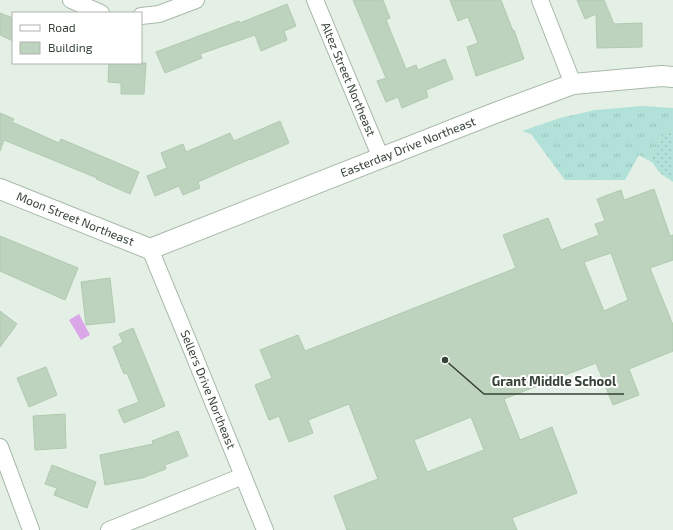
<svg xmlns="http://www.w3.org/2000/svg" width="673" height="530" font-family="'Exo 2',sans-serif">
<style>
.grass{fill:url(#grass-tufts)}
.park{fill:url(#park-dots)}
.water{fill:#d9a6e8}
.building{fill:#bed3be;stroke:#afcaaf;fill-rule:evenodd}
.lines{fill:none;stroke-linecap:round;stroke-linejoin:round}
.minor-casing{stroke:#a8baa9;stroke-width:18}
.tertiary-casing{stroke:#a8baa9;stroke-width:22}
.minor{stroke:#fff;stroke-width:16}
.tertiary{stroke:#fff;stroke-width:20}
.labels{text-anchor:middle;stroke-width:4;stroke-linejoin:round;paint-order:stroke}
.street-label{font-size:12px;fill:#354235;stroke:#fff}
.leader{fill:none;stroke:#354235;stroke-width:1.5}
.callout-dot{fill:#354235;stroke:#fff;stroke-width:1.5}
.callout-label{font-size:13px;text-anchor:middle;font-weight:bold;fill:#354235;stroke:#fff;stroke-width:4;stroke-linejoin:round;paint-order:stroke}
</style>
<defs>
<pattern id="grass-tufts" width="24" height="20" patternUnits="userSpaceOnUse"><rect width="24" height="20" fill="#b1e1d8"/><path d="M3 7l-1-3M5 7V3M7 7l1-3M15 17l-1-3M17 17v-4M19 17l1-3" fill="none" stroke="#99c2ba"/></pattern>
<pattern id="park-dots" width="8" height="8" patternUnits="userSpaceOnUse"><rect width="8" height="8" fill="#b1e1d8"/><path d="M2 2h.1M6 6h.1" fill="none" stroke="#99c2ba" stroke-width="1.8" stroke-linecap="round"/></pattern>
</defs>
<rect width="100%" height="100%" fill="#e4f0e5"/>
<polygon class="grass" points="642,106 673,108 673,133 666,132 648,160 639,155 625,180 565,180 531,134 522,131 560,118 595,110"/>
<polygon class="park" points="666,132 673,133 673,182 661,174 652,162 648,160"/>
<polygon class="water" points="79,314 90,335 81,340 69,320"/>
<g class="building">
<polygon points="353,0 383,0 390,18 386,20 406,69 416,65 418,70 445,59 453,79 426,90 428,97 402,108 398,97 386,102 377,81 386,78"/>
<polygon points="450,0 501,0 513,31 514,30 524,59 476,76 467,47 478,43 468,17 458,21"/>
<polygon points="577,0 604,0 614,24 642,23 642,47 597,48 596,14 585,19"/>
<polygon points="287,4 296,26 284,31 287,40 261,51 255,35 200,54 202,58 165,73 156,52 239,21 240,23"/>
<polygon points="0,13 13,18 13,41 0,35"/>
<polygon points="109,63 146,63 144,94 121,94 121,83 108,82"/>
<polygon points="0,113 14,119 12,122 59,143 61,139 139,172 130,194 96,179 97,178 4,140 0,151"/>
<polygon points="280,121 289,143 250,160 250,159 198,182 200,188 183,195 179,186 155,196 147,176 167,168 161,153 183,144 186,152 230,133 234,141"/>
<path d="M654 189 670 236 673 235V260L650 268 673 325V351L629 369 639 395 613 405 596 363 504 399 520 440 552 427 577 493 512 518 517 530H347L334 496 378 479 349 404 308 420 313 433 289 442 279 416 269 420 255 385 272 378 260 350 298 335 305 351 516 268 503 235 548 218 561 250 599 235 595 224 605 221 597 199 621 190 624 200ZM611 253 628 300 604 311 584 262ZM471 417 484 450 427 472 414 440Z"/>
<polygon points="0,236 78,268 65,300 0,271"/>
<polygon points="110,278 115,322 86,325 81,282"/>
<polygon points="0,311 17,324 0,347"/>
<polygon points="133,328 165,406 124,423 118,410 139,402 127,373 124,374 113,347 123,342 119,334"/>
<polygon points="46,367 57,395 29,407 17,378"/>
<polygon points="65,414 66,448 35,450 33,416"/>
<polygon points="178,431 188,456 165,465 166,469 142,478 105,485 100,455 153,444 152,441"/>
<polygon points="52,465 96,482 87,508 54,495 57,488 45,484"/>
</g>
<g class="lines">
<defs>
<g id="minor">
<polyline points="71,0 101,13"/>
<path id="s1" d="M315 0 381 158"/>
<polyline points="540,0 573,84"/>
<polyline points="141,16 159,14 196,0"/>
<path id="s2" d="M150 249 191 348 265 530"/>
<polyline points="0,447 31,530"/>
<polyline points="109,530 243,476"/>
</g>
<g id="tertiary">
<path id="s3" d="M0 189 150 249 495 113 573 84 662 76 673 77"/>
</g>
</defs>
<use href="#minor" class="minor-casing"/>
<use href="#tertiary" class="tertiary-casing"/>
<use href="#minor" class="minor"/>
<use href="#tertiary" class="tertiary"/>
</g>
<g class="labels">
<g class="street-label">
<text dy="4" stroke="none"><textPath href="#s1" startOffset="86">Altez Street Northeast</textPath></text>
<text dy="4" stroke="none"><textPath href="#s3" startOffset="439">Easterday Drive Northeast</textPath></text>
<text dy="4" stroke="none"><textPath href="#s3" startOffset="81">Moon Street Northeast</textPath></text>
<text dy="4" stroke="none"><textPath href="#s2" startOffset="152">Sellers Drive Northeast</textPath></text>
</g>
</g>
<path class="leader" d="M445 360L484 394H624"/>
<circle class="callout-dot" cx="445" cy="360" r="4"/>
<g class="callout-label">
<text x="554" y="386">Grant Middle School</text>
</g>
<rect x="12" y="12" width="130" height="52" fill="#ffffff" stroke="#aeb3ae"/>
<rect x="20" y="25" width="20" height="6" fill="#ffffff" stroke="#aeb3ae"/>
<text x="48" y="32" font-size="12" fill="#354235">Road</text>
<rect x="20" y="42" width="20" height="12" fill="#bed3be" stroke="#aeb3ae"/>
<text x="48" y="52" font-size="12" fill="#354235">Building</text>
</svg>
